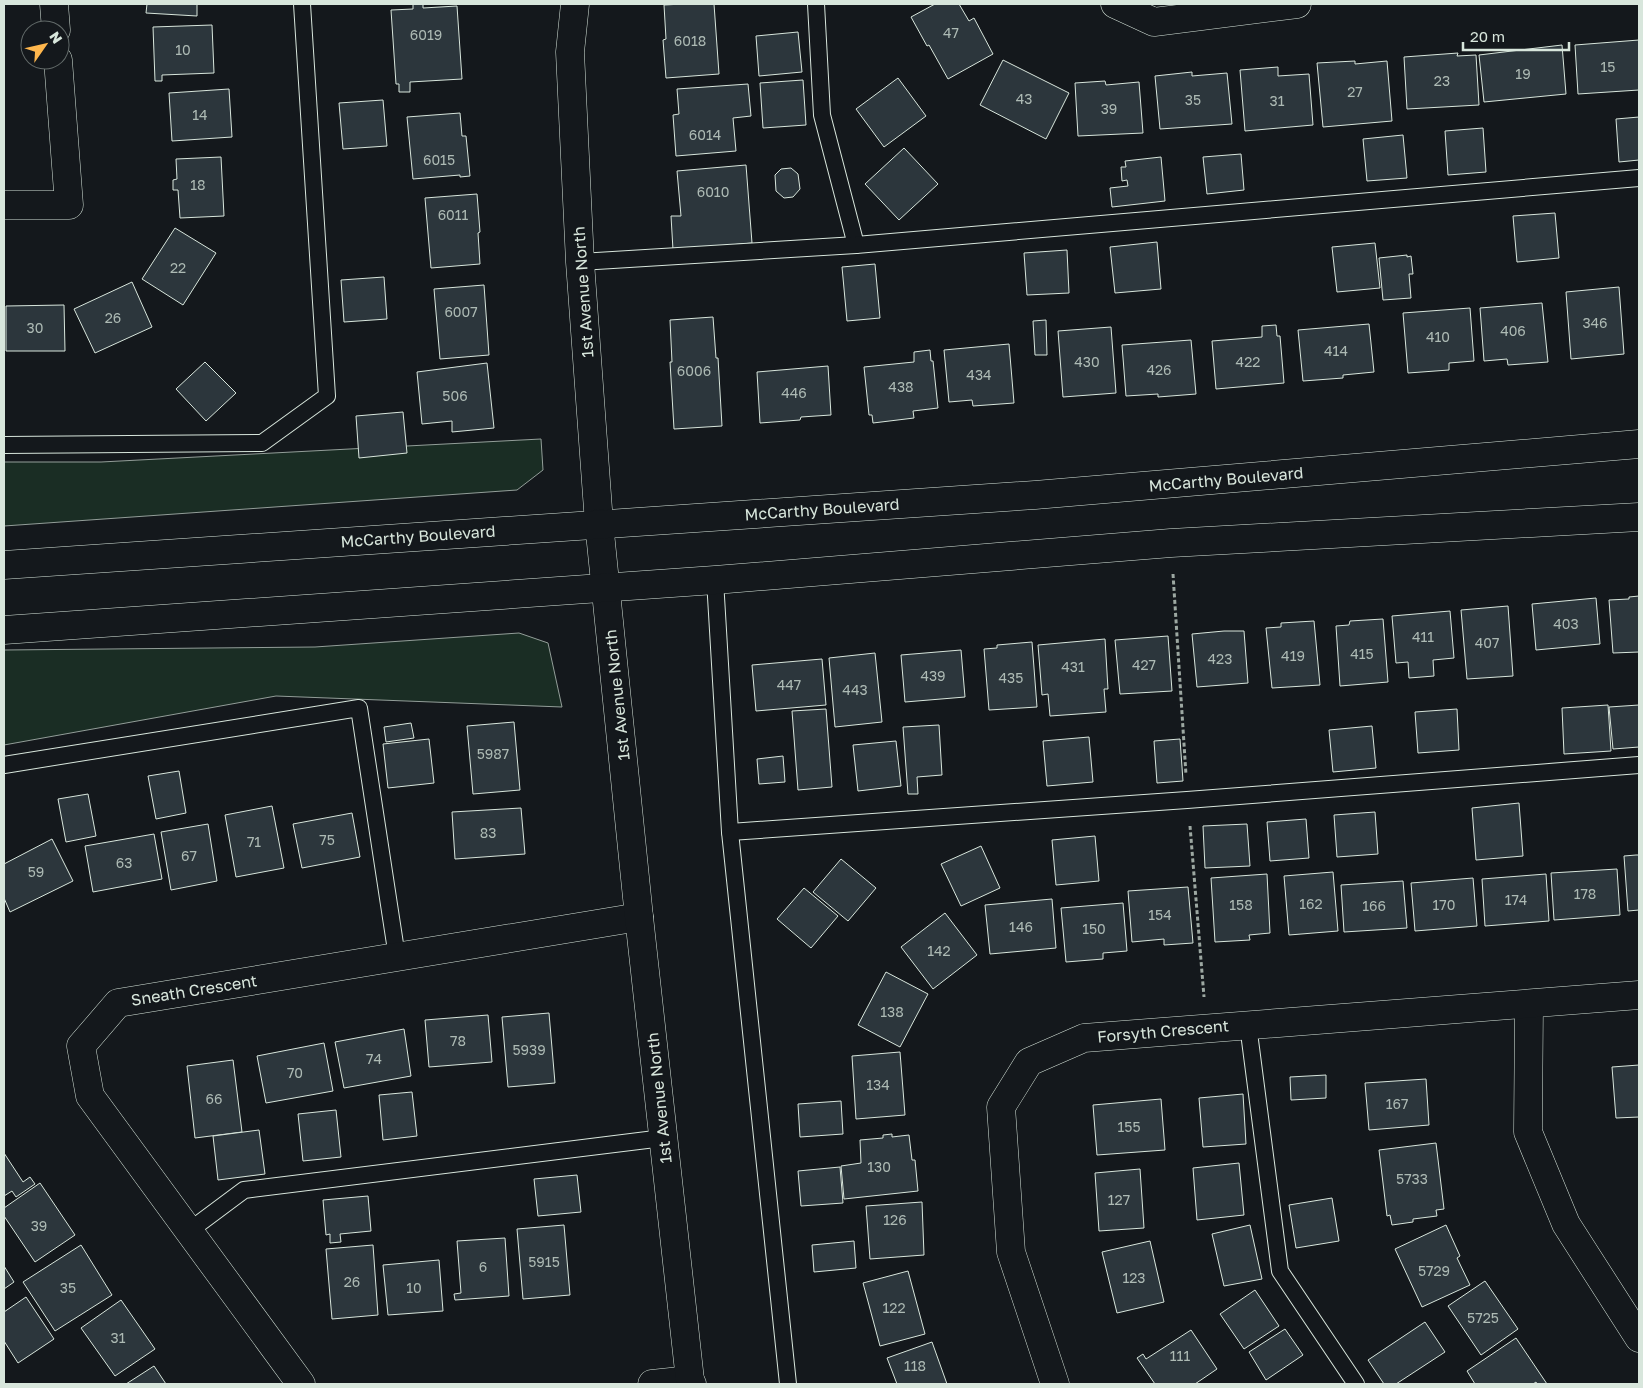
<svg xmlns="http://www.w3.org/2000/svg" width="1643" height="1388" font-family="'Golos Text',sans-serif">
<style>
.green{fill:#1a2d24;stroke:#939e99}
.building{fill:#2c363c;stroke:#d8e6dc}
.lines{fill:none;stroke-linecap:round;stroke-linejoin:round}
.service-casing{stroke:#d8e6dc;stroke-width:18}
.minor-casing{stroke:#d8e6dc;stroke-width:29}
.tertiary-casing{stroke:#d8e6dc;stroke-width:29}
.secondary-casing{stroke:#d8e6dc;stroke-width:29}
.path{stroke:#9da8a2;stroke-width:3;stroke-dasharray:4 2.5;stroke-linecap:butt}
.service{stroke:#14181c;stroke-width:16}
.minor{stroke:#14181c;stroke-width:28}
.tertiary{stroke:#14181c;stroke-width:28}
.secondary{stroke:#14181c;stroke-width:28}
.labels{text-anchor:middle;stroke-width:4;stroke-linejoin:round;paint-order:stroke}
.number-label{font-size:14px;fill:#adbab4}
.street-label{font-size:16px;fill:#d8e6dc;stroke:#14181c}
</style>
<rect width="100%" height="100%" fill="#14181c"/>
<g class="green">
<polygon points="541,439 543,470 517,490 4,526 4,462 101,462"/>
<polygon points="519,633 548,643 562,707 276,696 4,745 4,650 315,647"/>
</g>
<g class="building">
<polygon points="147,4 197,4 197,16 146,13"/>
<polygon points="413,4 423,4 423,8 457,6 462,79 410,82 410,92 399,92 399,84 396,84 391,10 413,9"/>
<polygon points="683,4 714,4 719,74 666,78 663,40 666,39 664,5"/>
<polygon points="935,4 959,4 969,21 974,18 993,54 948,79 929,45 927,46 911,17"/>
<polygon points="212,25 214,73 162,75 162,81 155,81 153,27"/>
<polygon points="798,32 802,72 759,76 756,36"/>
<polygon points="1639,40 1639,90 1578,94 1575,45"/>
<polygon points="1562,45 1566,94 1484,102 1479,55"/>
<polygon points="1458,53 1457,56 1476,55 1479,105 1407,109 1404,57"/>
<polygon points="1003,60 1069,93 1046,139 980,105"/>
<polygon points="1355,61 1355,64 1387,61 1392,121 1323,127 1317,63"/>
<polygon points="1278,67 1278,76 1309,74 1313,125 1245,131 1240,70"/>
<polygon points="1192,72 1192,76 1227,73 1232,124 1160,129 1155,76"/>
<polygon points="898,78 926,116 884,147 856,109"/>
<polygon points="803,80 806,125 763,128 760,83"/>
<polygon points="1105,81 1106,85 1139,82 1143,133 1078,136 1075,83"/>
<polygon points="748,84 751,116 733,118 736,151 676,156 673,115 679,114 677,89"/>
<polygon points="229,89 232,137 172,141 169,93"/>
<polygon points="383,100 387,146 343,149 339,103"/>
<polygon points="460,113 462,136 466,136 470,176 460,177 460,175 413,179 407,117"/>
<polygon points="1639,117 1639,160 1619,162 1616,119"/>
<polygon points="1483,128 1486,172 1448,175 1445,131"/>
<polygon points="1403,135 1407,178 1367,181 1363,139"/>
<polygon points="904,148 938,184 899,220 865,184"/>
<polygon points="1241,154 1244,190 1207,194 1203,157"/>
<polygon points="221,157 224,216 180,218 178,190 173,190 173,180 177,179 176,159"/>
<polygon points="1161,157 1165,201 1112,207 1110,188 1128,186 1127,180 1122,181 1121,167 1126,167 1125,161"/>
<polygon points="746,165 752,243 673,250 671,216 681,216 677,171"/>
<polygon points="791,168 798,174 800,189 793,197 784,198 776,191 775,175 781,169"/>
<polygon points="477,194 480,232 478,233 480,264 431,268 425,198"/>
<polygon points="1555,213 1559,258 1517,262 1513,216"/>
<polygon points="175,228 216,253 183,305 142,279"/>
<polygon points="1157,242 1161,289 1115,293 1110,247"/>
<polygon points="1375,243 1380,288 1337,292 1332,247"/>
<polygon points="1067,250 1069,293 1027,295 1024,253"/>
<polygon points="1407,255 1407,257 1411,256 1413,274 1409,274 1411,298 1383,300 1379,258"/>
<polygon points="875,264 880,318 847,321 842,267"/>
<polygon points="384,277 387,319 344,322 341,280"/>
<polygon points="132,282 152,327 95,353 74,309"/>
<polygon points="484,285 489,355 440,359 434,289"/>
<polygon points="1619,287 1624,354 1571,359 1566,292"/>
<polygon points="1542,303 1548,362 1508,365 1507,359 1484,361 1480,308"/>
<polygon points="64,305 65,351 6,351 6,306"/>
<polygon points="1470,308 1474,361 1449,363 1449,370 1408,373 1403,313"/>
<polygon points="713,317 716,358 718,358 722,426 674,429 670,362 672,362 670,320"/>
<polygon points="1046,320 1047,355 1035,355 1033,321"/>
<polygon points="1369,324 1374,372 1343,375 1343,378 1303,381 1298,330"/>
<polygon points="1276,325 1277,336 1280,336 1284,383 1216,389 1212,341 1262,337 1262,326"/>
<polygon points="1111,327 1116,393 1063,397 1058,331"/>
<polygon points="1191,340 1196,394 1158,397 1158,394 1126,396 1122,345"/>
<polygon points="1009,344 1014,403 973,406 972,400 949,402 944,350"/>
<polygon points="930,350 931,361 933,361 938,408 913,411 914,418 873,423 872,415 869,415 864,367 914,362 914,352"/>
<polygon points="205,362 236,393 206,421 176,389"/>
<polygon points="487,363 494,428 452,432 452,421 422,424 417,372"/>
<polygon points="828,366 831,415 801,417 800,420 760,423 757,372"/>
<polygon points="403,412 407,453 359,458 356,416"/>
<polygon points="1639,596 1639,652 1613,653 1609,600 1629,599 1629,597"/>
<polygon points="1596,598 1600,644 1536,650 1532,604"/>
<polygon points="1508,606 1513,676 1467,679 1461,610"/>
<polygon points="1450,611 1454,658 1433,660 1434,676 1409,678 1408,662 1396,663 1392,616"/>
<polygon points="1383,619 1388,682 1340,686 1336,626 1349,625 1350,621"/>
<polygon points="1314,621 1320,685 1272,688 1266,628 1281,627 1281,623"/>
<polygon points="1224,631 1244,631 1248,683 1197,687 1192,634"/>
<polygon points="1168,636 1172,691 1120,694 1115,640"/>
<polygon points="1105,639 1108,689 1104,689 1106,712 1050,716 1048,694 1042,695 1038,645"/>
<polygon points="1032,642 1037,707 989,710 984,649 997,648 997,645"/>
<polygon points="961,650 965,697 905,702 901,655"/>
<polygon points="875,653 882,722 835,727 829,658"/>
<polygon points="822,659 826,705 756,711 752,665"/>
<polygon points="1608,705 1611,751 1564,754 1562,708"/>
<polygon points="1639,705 1639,747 1613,749 1609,707"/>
<polygon points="826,709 832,787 798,790 792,711"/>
<polygon points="1457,709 1459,750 1418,753 1415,712"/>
<polygon points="514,722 520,790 473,794 467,726"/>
<polygon points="411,723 414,738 386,742 384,727"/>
<polygon points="939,725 942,775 917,777 918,794 908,794 903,727"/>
<polygon points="1372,726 1376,768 1333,772 1329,730"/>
<polygon points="1089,737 1093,782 1047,786 1043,741"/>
<polygon points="429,739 434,783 388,788 383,744"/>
<polygon points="1180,739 1183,781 1157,783 1154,741"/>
<polygon points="896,741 901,786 858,791 853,745"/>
<polygon points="783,756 785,782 759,784 757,759"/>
<polygon points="179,771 186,813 156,819 148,776"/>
<polygon points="88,794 96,836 66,842 58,799"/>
<polygon points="1519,803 1523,856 1476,860 1472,808"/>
<polygon points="272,806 284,868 236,877 225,815"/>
<polygon points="521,808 525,854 455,859 452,812"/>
<polygon points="1375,812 1378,854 1337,857 1334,815"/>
<polygon points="352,813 360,857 302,868 293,824"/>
<polygon points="1306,819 1309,858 1270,861 1267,822"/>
<polygon points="208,824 217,881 171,890 161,832"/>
<polygon points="1247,824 1250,866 1205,868 1203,826"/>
<polygon points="154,834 162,879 93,892 85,846"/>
<polygon points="1095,836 1099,881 1056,885 1052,840"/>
<polygon points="52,839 73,881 10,912 4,898 4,864"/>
<polygon points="981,846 1000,888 961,906 941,864"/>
<polygon points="1636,855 1639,855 1639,910 1628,911 1624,856"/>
<polygon points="841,859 876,888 848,921 813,892"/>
<polygon points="1617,869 1620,915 1554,920 1551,873"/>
<polygon points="1333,872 1338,931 1289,935 1284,876"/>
<polygon points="1267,874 1270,933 1249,935 1250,940 1215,942 1211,878"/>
<polygon points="1546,874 1549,921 1485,926 1482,879"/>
<polygon points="1473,878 1477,926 1415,931 1411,883"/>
<polygon points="1403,881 1407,928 1344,932 1341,885"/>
<polygon points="1188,887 1193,943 1164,945 1164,939 1132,942 1128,891"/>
<polygon points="804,888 838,916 811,948 777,919"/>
<polygon points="1052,899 1056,948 990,954 985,905"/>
<polygon points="1123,903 1127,951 1103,953 1103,959 1066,962 1061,908"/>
<polygon points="945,913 977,955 933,989 901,947"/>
<polygon points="886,972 928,994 900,1047 858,1025"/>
<polygon points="549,1013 555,1083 508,1087 502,1017"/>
<polygon points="488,1015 492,1062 429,1067 425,1020"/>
<polygon points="404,1029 411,1076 344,1088 335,1042"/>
<polygon points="324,1043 333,1091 266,1103 257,1056"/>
<polygon points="900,1052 905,1115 856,1119 852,1056"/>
<polygon points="233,1060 242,1132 195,1138 187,1066"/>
<polygon points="1639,1065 1639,1117 1616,1118 1612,1067"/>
<polygon points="1326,1075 1326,1098 1291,1100 1290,1077"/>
<polygon points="1426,1079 1429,1125 1369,1130 1365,1083"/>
<polygon points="412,1092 417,1136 383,1140 379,1095"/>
<polygon points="1243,1094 1246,1144 1203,1147 1199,1098"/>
<polygon points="1161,1099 1165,1150 1097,1155 1093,1105"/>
<polygon points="841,1101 843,1134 800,1137 798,1104"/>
<polygon points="336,1110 341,1157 303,1161 298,1114"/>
<polygon points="259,1130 265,1174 218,1180 213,1136"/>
<polygon points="892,1134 892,1137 909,1135 912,1160 915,1160 918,1191 844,1199 841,1166 861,1163 860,1140 883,1138 883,1135"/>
<polygon points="1436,1143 1444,1209 1436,1210 1437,1216 1413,1219 1413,1222 1392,1225 1390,1215 1387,1216 1379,1150"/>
<polygon points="4,1153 23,1182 30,1177 35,1184 16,1197 12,1191 4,1196"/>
<polygon points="1239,1163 1244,1215 1197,1220 1193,1168"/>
<polygon points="840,1167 843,1203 801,1206 798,1171"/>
<polygon points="1140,1169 1144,1228 1099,1231 1095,1173"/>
<polygon points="577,1175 581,1212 538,1216 534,1179"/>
<polygon points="40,1183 75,1235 35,1262 4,1216 4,1208"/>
<polygon points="368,1196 371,1231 340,1234 341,1242 330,1243 330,1234 326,1235 323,1200"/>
<polygon points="1332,1198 1339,1241 1296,1248 1289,1205"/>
<polygon points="922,1202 924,1255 870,1259 866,1206"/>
<polygon points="564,1225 570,1295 523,1299 517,1229"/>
<polygon points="1250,1225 1262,1279 1224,1286 1212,1234"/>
<polygon points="1446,1225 1460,1256 1457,1258 1470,1285 1422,1307 1395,1249"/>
<polygon points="505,1238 509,1296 455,1300 454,1294 461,1293 457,1241"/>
<polygon points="854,1241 856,1268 814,1272 812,1245"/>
<polygon points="1150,1241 1164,1302 1117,1313 1102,1252"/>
<polygon points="81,1245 112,1295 55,1331 23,1282"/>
<polygon points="373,1245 378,1315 332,1319 326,1249"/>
<polygon points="439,1260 443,1311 388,1315 383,1265"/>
<polygon points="4,1266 14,1282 4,1289"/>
<polygon points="908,1271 925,1334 880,1346 863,1283"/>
<polygon points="1485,1281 1518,1329 1481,1355 1448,1306"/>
<polygon points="1255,1290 1279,1326 1244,1349 1220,1314"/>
<polygon points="26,1297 54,1339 18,1363 4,1341 4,1312"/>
<polygon points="121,1300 155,1349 115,1376 81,1328"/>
<polygon points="1425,1322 1445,1352 1396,1384 1384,1384 1368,1360"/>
<polygon points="1285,1329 1303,1355 1266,1380 1249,1352"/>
<polygon points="1191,1330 1217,1369 1195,1384 1155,1384 1137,1358 1143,1354 1146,1359"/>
<polygon points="1516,1338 1547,1384 1537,1384 1536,1382 1533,1384 1475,1384 1467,1371"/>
<polygon points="932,1342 947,1384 897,1384 887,1358"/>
<polygon points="154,1366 166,1384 126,1384"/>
</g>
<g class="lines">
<defs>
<g id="service">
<polyline points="816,4 822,115 856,245"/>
<polyline points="580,262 856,245 1639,178"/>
<polyline points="4,445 262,443 327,396 302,4"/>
<polyline points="715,580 730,832 788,1384"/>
<polyline points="4,765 359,708 397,957"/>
<polyline points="730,832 1187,800 1639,765"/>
<polyline points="1248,1025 1280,1271 1356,1384"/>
<polyline points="189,1231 244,1190 663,1138"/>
</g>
<g id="minor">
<polyline points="54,4 56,30"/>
<polyline points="1115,4 1154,22 1297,4"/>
<polyline points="4,205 69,205 58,60"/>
<polyline points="1529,1004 1528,1132 1566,1224 1639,1338"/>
<polyline points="301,1384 90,1096 81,1046 118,1003 639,917"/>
<polyline points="652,1384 690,1380"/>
<polyline points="1055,1384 1011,1252 1001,1107 1029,1062 1084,1038 1639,995"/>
</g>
<polyline id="tertiary" points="575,4 570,52 580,262 599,523"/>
<g id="secondary">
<polyline points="599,523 639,917 690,1380 692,1384"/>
<polyline points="4,565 1035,495 1639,444"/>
<polyline points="4,630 715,580 1171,543 1639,517"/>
</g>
</defs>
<use href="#service" class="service-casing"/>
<use href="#minor" class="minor-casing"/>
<use href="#tertiary" class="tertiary-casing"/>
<use href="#secondary" class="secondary-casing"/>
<g class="path">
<polyline points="1173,574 1186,775"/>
<polyline points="1190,826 1204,997"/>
</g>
<use href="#service" class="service"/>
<use href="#minor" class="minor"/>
<use href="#tertiary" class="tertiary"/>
<use href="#secondary" class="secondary"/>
</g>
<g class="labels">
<g class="number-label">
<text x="951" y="38">47</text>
<text x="426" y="40">6019</text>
<text x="690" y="46">6018</text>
<text x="183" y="55">10</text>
<text x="1608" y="72">15</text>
<text x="1523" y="79">19</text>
<text x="1442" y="86">23</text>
<text x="1355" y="97">27</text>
<text x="1024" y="104">43</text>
<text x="1193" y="105">35</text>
<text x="1277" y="106">31</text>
<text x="1109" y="114">39</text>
<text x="200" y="120">14</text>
<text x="705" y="140">6014</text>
<text x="439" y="165">6015</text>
<text x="198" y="190">18</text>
<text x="713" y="197">6010</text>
<text x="453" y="220">6011</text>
<text x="178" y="273">22</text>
<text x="461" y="317">6007</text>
<text x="113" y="323">26</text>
<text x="1595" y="328">346</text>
<text x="35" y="333">30</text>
<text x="1513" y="336">406</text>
<text x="1438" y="342">410</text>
<text x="1336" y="356">414</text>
<text x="1087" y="367">430</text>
<text x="1248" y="367">422</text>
<text x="1159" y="375">426</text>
<text x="694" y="376">6006</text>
<text x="979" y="380">434</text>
<text x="901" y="392">438</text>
<text x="794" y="398">446</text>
<text x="455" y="401">506</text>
<text x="1566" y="629">403</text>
<text x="1423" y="642">411</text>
<text x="1487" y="648">407</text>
<text x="1362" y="659">415</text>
<text x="1293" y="661">419</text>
<text x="1220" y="664">423</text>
<text x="1144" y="670">427</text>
<text x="1073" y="672">431</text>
<text x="933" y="681">439</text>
<text x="1011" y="683">435</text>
<text x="789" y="690">447</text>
<text x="855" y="695">443</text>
<text x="493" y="759">5987</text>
<text x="488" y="838">83</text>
<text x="327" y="845">75</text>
<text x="254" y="847">71</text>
<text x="189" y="861">67</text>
<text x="124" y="868">63</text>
<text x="36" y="877">59</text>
<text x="1585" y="899">178</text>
<text x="1516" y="905">174</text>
<text x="1311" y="909">162</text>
<text x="1241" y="910">158</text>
<text x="1444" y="910">170</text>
<text x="1374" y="911">166</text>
<text x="1160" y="920">154</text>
<text x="1021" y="932">146</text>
<text x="1094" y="934">150</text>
<text x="939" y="956">142</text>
<text x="892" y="1017">138</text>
<text x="458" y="1046">78</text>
<text x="529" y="1055">5939</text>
<text x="374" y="1064">74</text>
<text x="295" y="1078">70</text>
<text x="878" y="1090">134</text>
<text x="214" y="1104">66</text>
<text x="1397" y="1109">167</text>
<text x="1129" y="1132">155</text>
<text x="879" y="1172">130</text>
<text x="1412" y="1184">5733</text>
<text x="1119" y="1205">127</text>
<text x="895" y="1225">126</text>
<text x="39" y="1231">39</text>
<text x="544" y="1267">5915</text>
<text x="483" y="1272">6</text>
<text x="1434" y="1276">5729</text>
<text x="1134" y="1283">123</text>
<text x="352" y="1287">26</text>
<text x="68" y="1293">35</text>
<text x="414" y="1293">10</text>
<text x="894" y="1313">122</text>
<text x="1483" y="1323">5725</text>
<text x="118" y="1343">31</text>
<text x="1180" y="1361">111</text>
<text x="915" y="1371">118</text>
</g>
<g class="street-label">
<text transform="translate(583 292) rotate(-94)" y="6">1st Avenue North</text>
<text transform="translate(1226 479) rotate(-5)" y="6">McCarthy Boulevard</text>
<text transform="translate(822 509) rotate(-4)" y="6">McCarthy Boulevard</text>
<text transform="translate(418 536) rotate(-4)" y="6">McCarthy Boulevard</text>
<text transform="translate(617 695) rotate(-96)" y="6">1st Avenue North</text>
<text transform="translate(194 990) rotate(-9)" y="6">Sneath Crescent</text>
<text transform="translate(1163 1031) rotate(-5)" y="6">Forsyth Crescent</text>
<text transform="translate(659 1098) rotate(-96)" y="6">1st Avenue North</text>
</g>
</g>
<rect width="1643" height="1388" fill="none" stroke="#d8e6dc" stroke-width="10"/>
<g transform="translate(45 45) rotate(56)"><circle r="24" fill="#14181c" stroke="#626a69"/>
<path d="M0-4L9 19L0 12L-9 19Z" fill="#ffb74d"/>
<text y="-8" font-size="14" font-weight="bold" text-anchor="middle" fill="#d8e6dc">N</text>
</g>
<path d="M1463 42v8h106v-8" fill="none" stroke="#d8e6dc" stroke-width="2.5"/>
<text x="1470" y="42" font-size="15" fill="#d8e6dc" stroke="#14181c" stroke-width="4" paint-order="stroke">20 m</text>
</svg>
